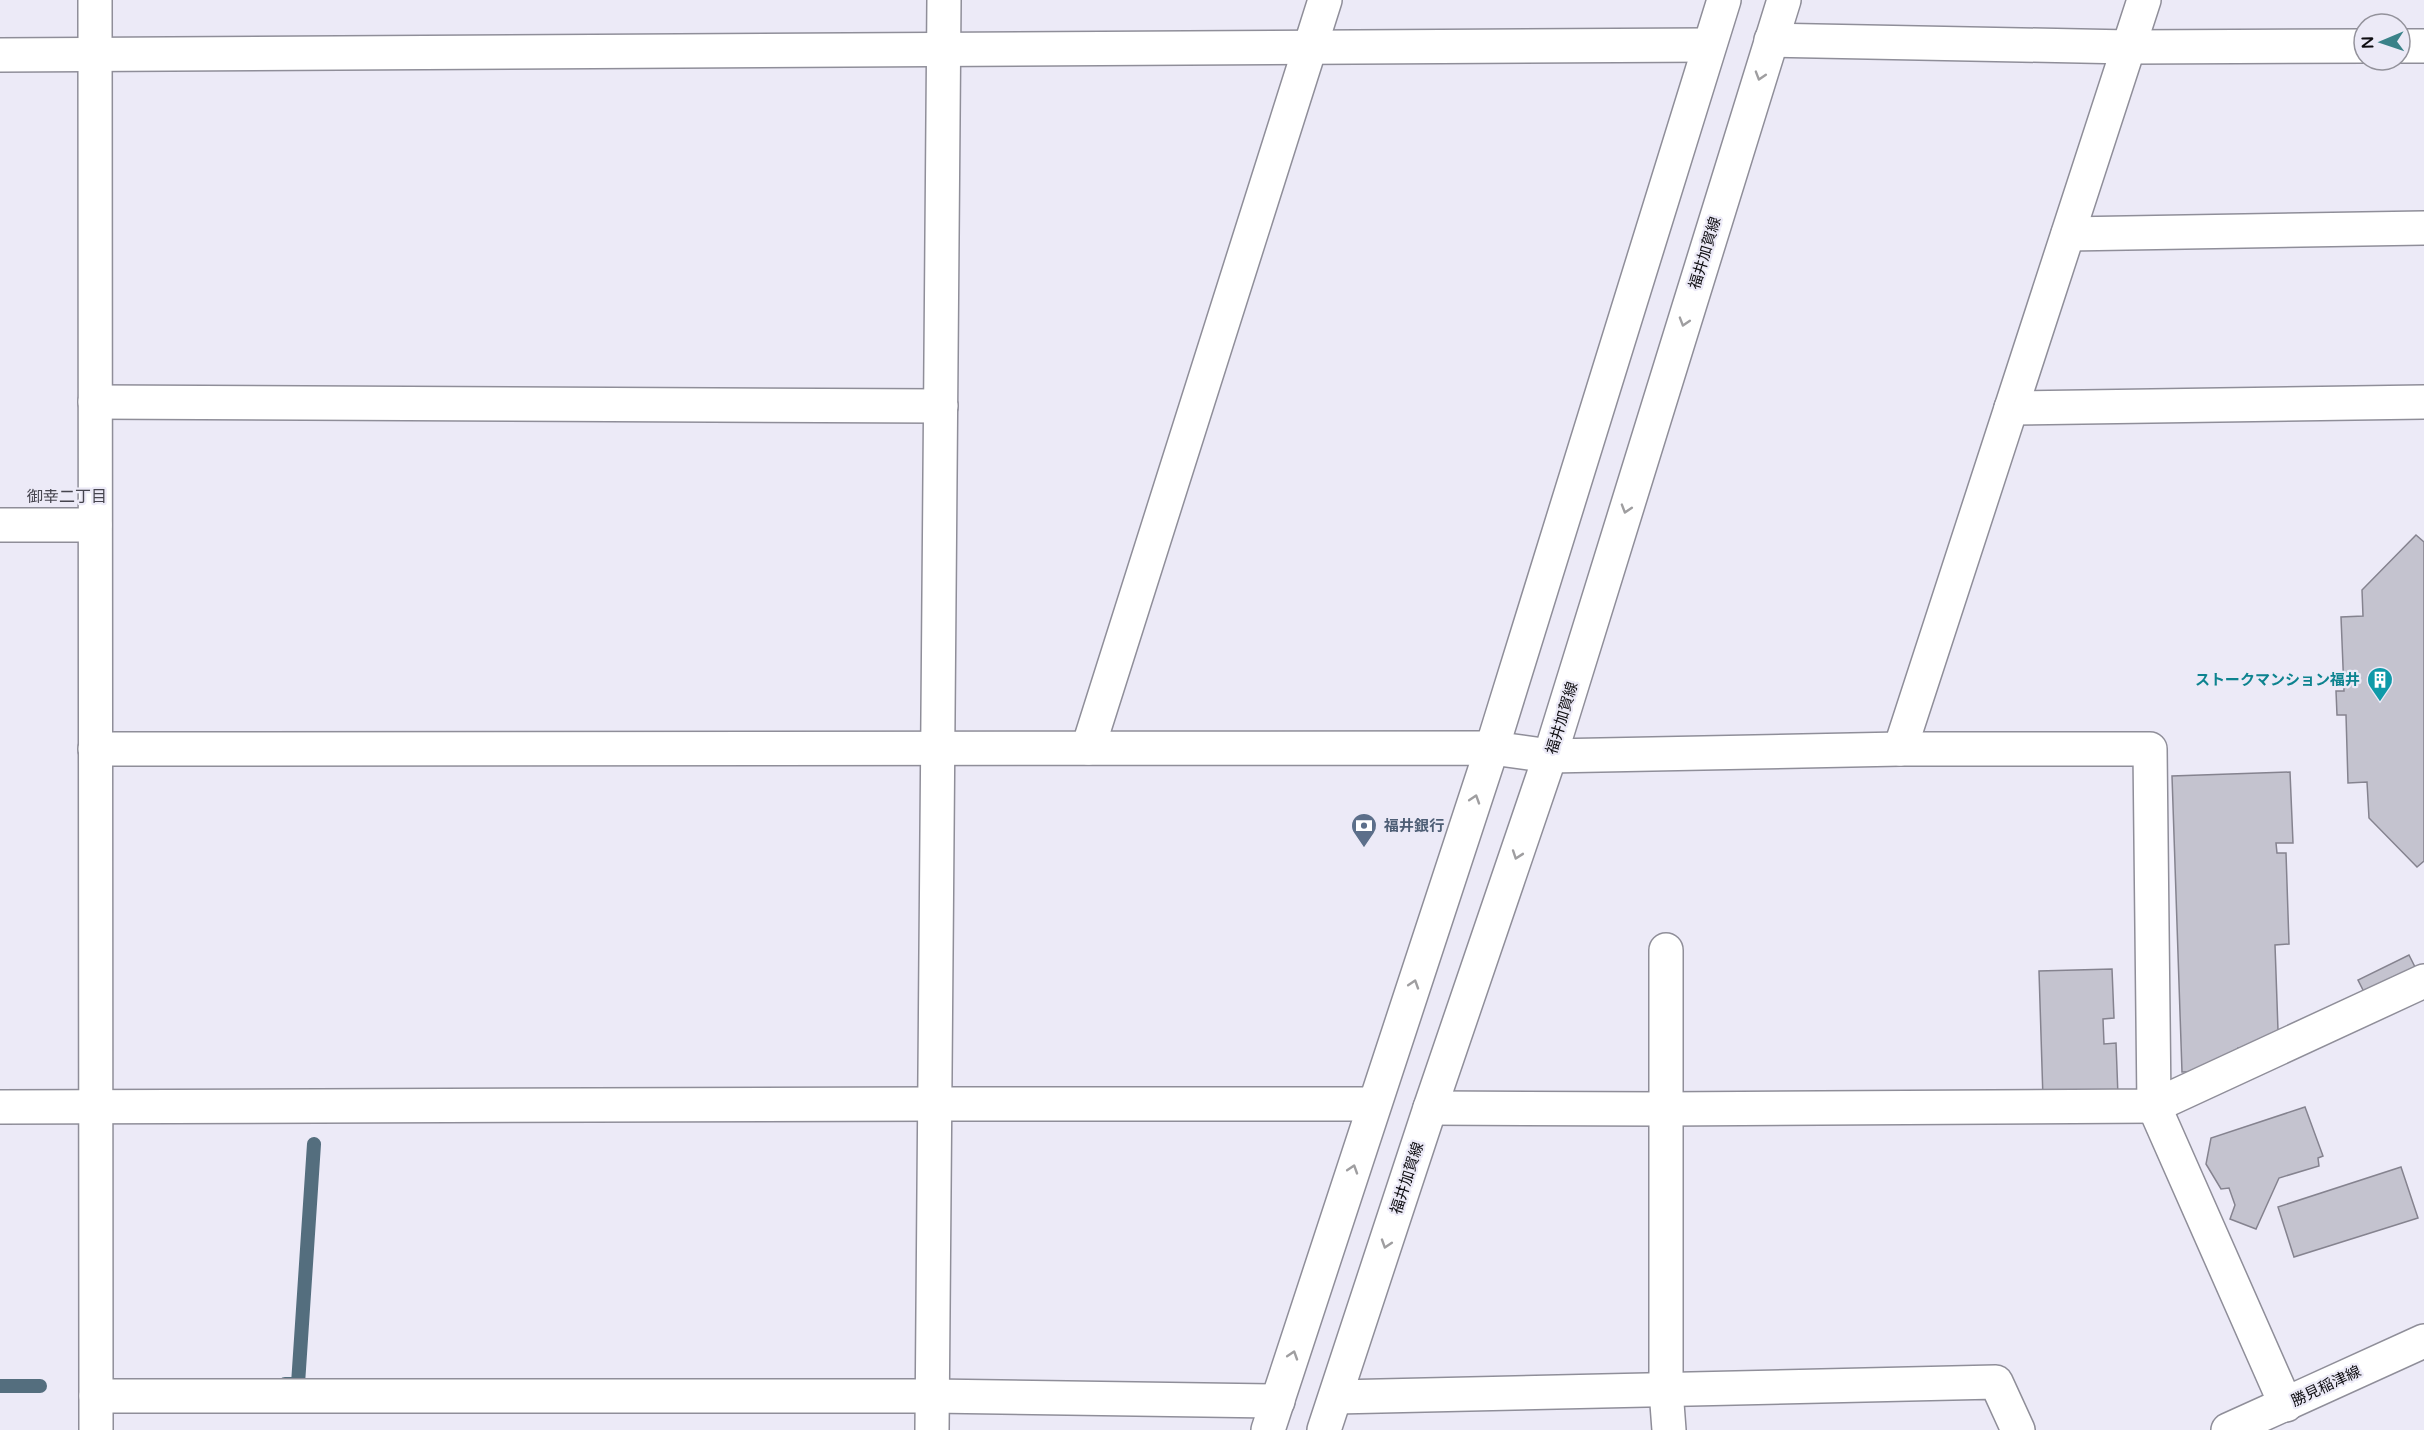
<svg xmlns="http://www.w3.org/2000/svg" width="2424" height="1430" font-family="'Varela Round','Noto Sans JP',sans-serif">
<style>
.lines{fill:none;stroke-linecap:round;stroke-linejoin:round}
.stream{stroke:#546e7e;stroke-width:14}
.building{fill:#c4c3cf;stroke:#85838f;stroke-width:1.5}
.street-casing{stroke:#8f8e99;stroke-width:36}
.secondary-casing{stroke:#8f8e99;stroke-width:36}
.primary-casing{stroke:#8f8e99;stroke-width:36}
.street{stroke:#fff;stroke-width:33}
.secondary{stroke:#fff;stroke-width:33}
.primary{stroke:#fff;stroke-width:33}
.oneway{stroke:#9f9ea0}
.labels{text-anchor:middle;stroke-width:4.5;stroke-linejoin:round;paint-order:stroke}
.street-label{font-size:15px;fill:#0e0d11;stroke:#eceaf7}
.culture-label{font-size:15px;font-weight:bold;fill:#0d838f;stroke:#eceaf7;text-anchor:end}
.service-label{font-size:15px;font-weight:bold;fill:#4e5e75;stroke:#eceaf7;text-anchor:start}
.neighbourhood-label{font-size:16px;fill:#46454f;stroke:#eceaf7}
</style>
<rect width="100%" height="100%" fill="#eceaf7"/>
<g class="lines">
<g class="stream">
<polyline points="285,1384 298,1384 314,1144"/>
<polyline points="0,1386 40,1386"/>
</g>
</g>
<g class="building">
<polygon points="2416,535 2424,542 2424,861 2417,867 2369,818 2367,782 2348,783 2346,715 2337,715 2336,691 2344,691 2341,617 2363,616 2362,590"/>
<polygon points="2290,772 2293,843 2276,843 2277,853 2286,853 2289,944 2275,945 2278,1030 2263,1047 2238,1048 2238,1063 2214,1071 2182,1072 2172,776"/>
<polygon points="2409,955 2416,969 2365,994 2358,980"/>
<polygon points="2112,969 2114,1018 2103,1019 2104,1044 2116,1043 2118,1096 2043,1099 2039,971"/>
<polygon points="2305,1107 2323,1156 2318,1158 2319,1166 2279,1178 2256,1229 2230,1219 2235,1205 2229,1188 2221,1189 2206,1164 2211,1138"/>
<polygon points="2401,1167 2418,1218 2294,1257 2278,1207"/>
</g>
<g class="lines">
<defs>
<g id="street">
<polyline points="95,0 96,1430"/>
<polyline points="1771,40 2129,47 2364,46"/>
<polyline points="2400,46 2424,46"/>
<polyline points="0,55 1709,45"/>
<polyline points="2068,234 2424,228"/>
<polyline points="95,402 941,406"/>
<polyline points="2011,408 2424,402"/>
<polyline points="0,525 95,525"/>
<polyline points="1088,748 1325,0"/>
<polyline points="95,749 1492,748 1550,756 1900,749 2150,749 2154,1106 2286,1405"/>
<polyline points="1900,749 2144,0"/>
<polyline points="1666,950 1666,1390 1669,1430"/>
<polyline points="0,1107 935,1104 1374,1104"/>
<polyline points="1430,1108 1664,1109 2154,1106 2424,981"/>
<polyline points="96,1396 932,1396 1278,1401"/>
<polyline points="1336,1397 1996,1382 2018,1430"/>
<polyline points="932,1430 944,0"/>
</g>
<polyline id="secondary" points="2228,1430 2424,1341"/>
<g id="primary">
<polyline points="1268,1430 1492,748 1724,0"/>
<polyline points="1324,1430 1430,1108 1550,756 1784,0"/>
</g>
</defs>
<use href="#street" class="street-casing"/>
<use href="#secondary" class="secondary-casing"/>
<use href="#primary" class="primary-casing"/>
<use href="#street" class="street"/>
<use href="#secondary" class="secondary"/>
<use href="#primary" class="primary"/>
</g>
<defs><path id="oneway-chevron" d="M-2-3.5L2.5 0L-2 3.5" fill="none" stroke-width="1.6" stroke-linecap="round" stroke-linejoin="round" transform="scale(1.5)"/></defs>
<g class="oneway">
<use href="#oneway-chevron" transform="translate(1760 76) rotate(107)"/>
<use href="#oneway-chevron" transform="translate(1684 322) rotate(107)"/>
<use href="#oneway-chevron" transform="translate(1626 509) rotate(107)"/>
<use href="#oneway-chevron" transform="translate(1475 799) rotate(-72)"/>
<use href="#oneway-chevron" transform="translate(1517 855) rotate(109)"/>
<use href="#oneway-chevron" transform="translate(1414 984) rotate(-72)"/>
<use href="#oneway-chevron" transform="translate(1353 1169) rotate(-72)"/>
<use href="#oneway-chevron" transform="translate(1386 1244) rotate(108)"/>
<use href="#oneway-chevron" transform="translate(1293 1355) rotate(-72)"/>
</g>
<defs>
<symbol id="building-pin" viewBox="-11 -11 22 30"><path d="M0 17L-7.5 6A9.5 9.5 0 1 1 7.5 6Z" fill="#0f9aa8" stroke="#eceaf7"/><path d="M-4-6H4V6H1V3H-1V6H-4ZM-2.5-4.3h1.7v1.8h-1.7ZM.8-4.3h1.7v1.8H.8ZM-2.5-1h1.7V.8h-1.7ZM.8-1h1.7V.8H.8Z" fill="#fff"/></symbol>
<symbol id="bank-pin" viewBox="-11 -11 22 30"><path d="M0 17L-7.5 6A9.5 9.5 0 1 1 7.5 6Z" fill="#5c6f8a" stroke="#eceaf7"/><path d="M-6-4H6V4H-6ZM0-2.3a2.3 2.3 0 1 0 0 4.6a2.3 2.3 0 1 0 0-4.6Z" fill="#fff"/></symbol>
</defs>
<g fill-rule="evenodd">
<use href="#building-pin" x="2365" y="665" width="30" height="40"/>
<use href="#bank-pin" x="1349" y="811" width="30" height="40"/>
</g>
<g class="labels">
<g class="street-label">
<text transform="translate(1705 253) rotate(-73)" y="5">福井加賀線</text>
<text transform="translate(1562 718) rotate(-73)" y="5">福井加賀線</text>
<text transform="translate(1407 1178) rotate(-72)" y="5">福井加賀線</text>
<text transform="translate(2326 1386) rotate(-25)" y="5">勝見稲津線</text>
</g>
<g class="culture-label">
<text x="2360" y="685">ストークマンション福井</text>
</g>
<g class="service-label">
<text x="1384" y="831">福井銀行</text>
</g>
<g class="neighbourhood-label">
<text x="67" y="502">御幸二丁目</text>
</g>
</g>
<g transform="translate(2382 42) rotate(268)"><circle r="28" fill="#eceaf7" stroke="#93929b" stroke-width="1.5"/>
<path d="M0-4.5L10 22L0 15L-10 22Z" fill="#3a8289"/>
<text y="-9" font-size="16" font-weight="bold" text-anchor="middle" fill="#0e0d11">N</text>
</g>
</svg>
